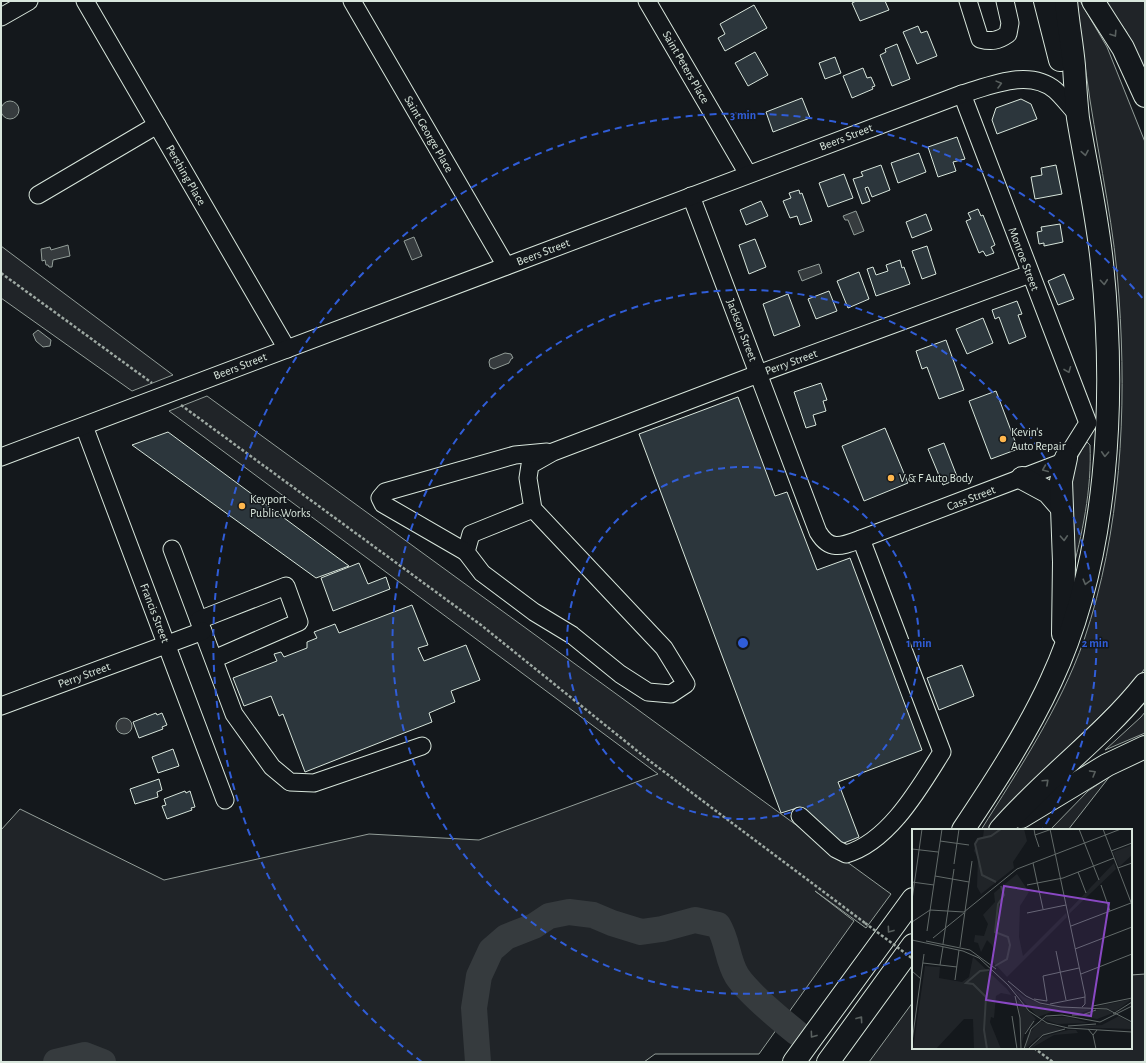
<svg xmlns="http://www.w3.org/2000/svg" width="1146" height="1063" font-family="'Alegreya Sans',sans-serif">
<style>
.green{fill:#202428;stroke:#939e99}
.water{fill:#363b3e;stroke:#939e99}
.lines{fill:none;stroke-linecap:round;stroke-linejoin:round}
.stream{stroke:#363b3e;stroke-width:4.5}
.river{stroke:#363b3e;stroke-width:26}
.building{fill:#2c363c;stroke:#d8e6dc}
.minor-casing{stroke:#d8e6dc;stroke-width:19}
.highway-casing{stroke:#d8e6dc;stroke-width:24}
.path{stroke:#9da8a2;stroke-width:2.5;stroke-dasharray:3 2;stroke-linecap:butt}
.minor{stroke:#14181c;stroke-width:17}
.highway{stroke:#14181c;stroke-width:22}
.path-bridge{stroke:#9da8a2;stroke-width:2.5;stroke-dasharray:3 2;stroke-linecap:butt}
.oneway{stroke:#59605f}
.ring{fill:none;stroke:#305dd8;stroke-width:2;stroke-dasharray:7 5}
.poi-dot{fill:#ffb74d;stroke:#14181c;stroke-width:1.5}
.labels{text-anchor:middle;stroke-width:3;stroke-linejoin:round;paint-order:stroke}
.street-label{font-size:12px;fill:#d8e6dc;stroke:#14181c}
.poi-label{font-size:12px;fill:#d8e6dc;stroke:#14181c;text-anchor:start}
.inset-river{fill:none;stroke:#363b3e;stroke-width:2}
.inset-road{fill:none;stroke:#626a69;stroke-width:1}
.view{fill:#8948c3;fill-opacity:0.15;stroke:#8948c3;stroke-width:2}
.inset-edge{fill:none;stroke:#d8e6dc;stroke-width:2}
.centre{fill:#305dd8;stroke:#14181c;stroke-width:2}
.ring-label{font-size:12px;text-anchor:middle;font-weight:bold;fill:#305dd8;stroke:#14181c;stroke-width:3;stroke-linejoin:round;paint-order:stroke}
</style>
<rect width="100%" height="100%" fill="#14181c"/>
<g class="green">
<path d="M1077 1H1080L1107 47 1145 142V668L1137 680 1015 799 988 830H981C1019 769 1060 708 1084 640 1121 531 1127 411 1119 297 1115 231 1100 165 1090 100 1085 67 1081 34 1077 1Z"/>
<polygon points="1104,1 1145,1 1145,73 1126,31"/>
<polygon points="1,246 173,375 132,391 1,298"/>
<polygon points="207,396 891,894 866,928 815,891 854,921 759,1054 655,1054 644,1062 1,1062 1,830 20,809 164,880 369,834 479,840 658,774 169,411"/>
<path d="M1087 442 1090 445C1092 490 1082 534 1071 577 1070 533 1058 480 1087 442Z"/>
<polygon points="1145,712 1145,733 1105,750 1141,717"/>
<polygon points="1110,776 1068,830 1050,830 1088,791"/>
<polygon points="1145,974 1145,1062 869,1062 913,1002 913,1048 1131,1048 1131,975"/>
</g>
<g class="water">
<circle cx="10" cy="110" r="9"/>
<polygon points="856,211 864,231 854,235 848,220 845,220 843,216"/>
<polygon points="414,237 422,256 412,260 404,241"/>
<polygon points="68,245 70,256 53,260 52,267 49,267 48,265 46,265 45,260 42,261 41,249 50,247 51,250"/>
<polygon points="819,264 822,273 802,281 798,271"/>
<polygon points="38,330 51,340 50,346 43,347 36,341 33,334"/>
<polygon points="505,353 511,354 513,358 511,359 509,363 494,369 490,367 489,362 490,359"/>
<circle cx="124" cy="726" r="8"/>
</g>
<g class="lines">
<polyline class="stream" points="1144,1062 1145,1062"/>
<g class="river">
<polyline points="56,1062 85,1055 103,1062"/>
<path d="M478 1062 474 1008 479 976 491 950 506 937 534 926 549 916 569 912 593 915 612 923 641 932 662 929 695 920 718 925C728 941 727 960 737 976 748 993 781 1020 797 1033"/>
</g>
</g>
<g class="building">
<polygon points="856,1 885,1 889,10 860,21 852,3"/>
<polygon points="754,5 767,28 725,51 718,38 725,34 720,24"/>
<polygon points="918,26 921,33 927,31 937,56 917,64 903,32"/>
<polygon points="897,44 910,79 892,86 880,55 886,52 885,49"/>
<polygon points="755,52 768,75 748,86 735,63"/>
<polygon points="835,57 841,73 825,79 819,63"/>
<polygon points="863,68 867,78 871,77 875,86 872,87 873,89 852,98 843,76"/>
<polygon points="802,98 810,118 773,132 766,112"/>
<polygon points="1021,99 1031,104 1037,119 997,134 992,120 996,108"/>
<polygon points="957,137 965,159 953,162 956,171 938,177 928,147"/>
<polygon points="919,153 926,172 898,183 891,163"/>
<polygon points="881,165 890,190 872,197 868,187 865,188 870,201 862,204 853,179 863,176 861,172"/>
<polygon points="1056,165 1062,194 1035,199 1031,177 1042,175 1041,168"/>
<polygon points="844,174 853,198 828,207 819,183"/>
<polygon points="799,190 800,194 802,193 812,221 800,225 797,216 790,218 783,201 791,198 789,193"/>
<polygon points="761,201 768,216 746,225 740,210"/>
<polygon points="978,209 981,216 983,215 995,245 991,247 994,253 986,256 983,251 979,253 966,221 971,219 968,213"/>
<polygon points="926,214 932,230 912,238 906,222"/>
<polygon points="1060,224 1063,242 1044,246 1044,243 1039,244 1037,232 1042,231 1041,227"/>
<polygon points="755,239 766,267 749,274 739,245"/>
<polygon points="927,246 936,274 922,279 912,251"/>
<polygon points="900,260 902,268 904,267 910,284 876,296 867,269 873,267 876,275 888,271 886,265"/>
<polygon points="859,272 869,299 848,308 837,281"/>
<polygon points="1064,274 1074,299 1058,305 1048,281"/>
<polygon points="829,291 837,311 816,319 808,299"/>
<polygon points="788,294 800,326 774,336 763,304"/>
<polygon points="1017,301 1022,314 1018,315 1026,337 1009,344 999,317 995,319 992,310"/>
<polygon points="983,318 993,343 967,354 956,329"/>
<polygon points="946,340 964,390 939,399 927,367 922,369 916,351"/>
<polygon points="821,383 827,400 823,401 826,411 813,415 816,425 806,428 794,392"/>
<polygon points="996,391 1018,449 991,459 969,401"/>
<polygon points="738,397 775,496 787,492 817,570 850,558 922,750 838,782 859,837 839,845 797,808 781,813 639,434"/>
<polygon points="885,428 908,483 864,501 842,446"/>
<polygon points="168,432 349,566 316,578 132,445"/>
<polygon points="944,443 958,479 943,485 928,449"/>
<polygon points="359,563 368,584 386,577 390,589 333,611 321,578"/>
<polygon points="412,605 428,645 418,648 424,661 466,645 480,680 451,691 455,702 429,713 432,722 305,772 283,714 279,716 271,696 244,706 233,678 277,661 274,654 281,652 284,657 307,648 307,642 317,638 314,632 335,624 339,633"/>
<polygon points="962,665 974,696 939,710 927,678"/>
<polygon points="156,713 157,715 162,713 167,725 162,727 163,729 139,738 133,722"/>
<polygon points="173,749 179,766 158,773 152,757"/>
<polygon points="159,779 162,790 157,792 158,797 135,804 130,789"/>
<polygon points="185,791 186,793 190,791 195,807 191,808 192,810 167,819 162,806 166,805 164,799"/>
</g>
<g class="lines">
<defs>
<g id="minor">
<polyline points="85,1 287,349"/>
<polyline points="352,1 506,266"/>
<polyline points="647,1 748,174"/>
<path d="M968 1 980 39C991 42 998 41 1008 34L1010 23 1005 1"/>
<polyline points="1,17 29,1"/>
<polyline points="38,195 157,125"/>
<path d="M691 196 818 532C830 552 842 546 861 539L1058 464 1066 458 1088 423 962 94"/>
<polyline points="84,426 225,800"/>
<path d="M1 457 962 94C990 86 1029 68 1055 90 1063 97 1070 107 1078 115"/>
<polyline points="533,509 471,534 466,552 482,573 534,612 572,635 620,674 648,692 671,694 686,684 664,648 533,509 528,478 530,465 553,452 758,374 1030,274"/>
<polyline points="172,549 234,714 272,767 290,782 314,783 422,746"/>
<polyline points="466,552 383,504 380,498 385,492 515,455 547,452"/>
<polyline points="199,620 286,586 299,622 214,659"/>
<polyline points="1,706 203,631"/>
<path d="M800 816 836 849 846 854C889 842 920 787 942 752L861 539"/>
</g>
<g id="highway">
<polyline points="1045,1 1060,60"/>
<polyline points="1093,1 1123,48 1145,96"/>
<polyline points="1022,478 1048,492 1061,507"/>
<polyline points="1063,634 1064,562 1061,481 1066,458"/>
<polyline points="1021,817 1107,765 1145,747"/>
<path d="M963 830C995 782 1027 733 1051 681 1109 557 1116 398 1102 263 1097 214 1086 166 1078 118 1076 100 1075 83 1074 66 1072 44 1068 23 1066 1"/>
<path d="M1000 830C1045 778 1102 738 1145 684"/>
<polyline points="794,1062 913,899"/>
<polyline points="828,1062 913,945"/>
</g>
</defs>
<use href="#minor" class="minor-casing"/>
<use href="#highway" class="highway-casing"/>
<g class="path">
<polyline points="1,273 152,383"/>
<polyline points="181,405 481,625 651,762 865,923"/>
<polyline points="1034,1048 1053,1062"/>
</g>
<use href="#minor" class="minor"/>
<use href="#highway" class="highway"/>
<polyline class="path-bridge" points="865,923 913,959"/>
</g>
<defs><path id="oneway-chevron" d="M-2-3.5L2.5 0L-2 3.5" fill="none" stroke-width="1.6" stroke-linecap="round" stroke-linejoin="round"/></defs>
<g class="oneway">
<use href="#oneway-chevron" transform="translate(1114 34) rotate(57)"/>
<use href="#oneway-chevron" transform="translate(999 84) rotate(-15)"/>
<use href="#oneway-chevron" transform="translate(1085 153) rotate(80)"/>
<use href="#oneway-chevron" transform="translate(1104 282) rotate(85)"/>
<use href="#oneway-chevron" transform="translate(1068 370) rotate(68)"/>
<use href="#oneway-chevron" transform="translate(1105 454) rotate(93)"/>
<use href="#oneway-chevron" transform="translate(1045 469) rotate(157)"/>
<use href="#oneway-chevron" transform="translate(1064 538) rotate(87)"/>
<use href="#oneway-chevron" transform="translate(1086 582) rotate(105)"/>
<use href="#oneway-chevron" transform="translate(1093 773) rotate(-30)"/>
<use href="#oneway-chevron" transform="translate(1046 782) rotate(-43)"/>
<use href="#oneway-chevron" transform="translate(890 930) rotate(126)"/>
<use href="#oneway-chevron" transform="translate(860 1019) rotate(-54)"/>
<use href="#oneway-chevron" transform="translate(813 1035) rotate(126)"/>
</g>
<g class="ring">
<circle cx="743" cy="643" r="176"/>
<path d="M911 952A352 352 0 1 1 1042 830"/>
<path d="M422 1062A528 528 0 1 1 1144 300"/>
</g>
<g class="poi-dot">
<circle cx="1003" cy="439" r="4"/>
<circle cx="891" cy="478" r="4"/>
<circle cx="242" cy="506" r="4"/>
</g>
<g class="labels">
<g class="street-label">
<text transform="translate(686 67) rotate(60)" y="4">Saint Peters Place</text>
<text transform="translate(429 134) rotate(60)" y="4">Saint George Place</text>
<text transform="translate(846 137) rotate(-21)" y="4">Beers Street</text>
<text transform="translate(186 175) rotate(60)" y="4">Pershing Place</text>
<text transform="translate(543 252) rotate(-21)" y="4">Beers Street</text>
<text transform="translate(1024 259) rotate(69)" y="4">Monroe Street</text>
<text transform="translate(742 330) rotate(69)" y="4">Jackson Street</text>
<text transform="translate(791 362) rotate(-20)" y="4">Perry Street</text>
<text transform="translate(240 366) rotate(-21)" y="4">Beers Street</text>
<text transform="translate(971 498) rotate(-21)" y="4">Cass Street</text>
<text transform="translate(155 613) rotate(69)" y="4">Francis Street</text>
<text transform="translate(84 675) rotate(-20)" y="4">Perry Street</text>
</g>
<g class="poi-label">
<text x="1011" y="436">Kevin's<tspan x="1011" dy="14">Auto Repair</tspan></text>
<text x="899" y="482">V &amp; F Auto Body</text>
<text x="250" y="503">Keyport<tspan x="250" dy="14">Public Works</tspan></text>
</g>
</g>
<g transform="translate(912 829)">
<rect width="220" height="220" fill="#14181c"/>
<path d="M72 0H112L115 12 101 33 102 39 69 65 65 58 66 29 62 22 65 10 71 8ZM220 16V26L207 38 201 23ZM202 34 204 40 157 85V81ZM105 45 117 63 108 77 107 108 111 127 154 84 155 88 95 148 81 133 83 122 79 115 75 111 69 123 66 114 62 113 63 106 72 107 76 95 71 86 83 73 82 64ZM61 128 95 160 103 171 99 166 89 164 84 167 82 189 79 188 78 193 89 220H62L61 190H52L24 220H1L13 137 28 138 27 149 50 153 57 148ZM97 156 112 168 131 176 181 180 165 185 142 182 126 188ZM220 170 204 182 183 178ZM106 171 124 190 113 203 110 213ZM184 181H195L201 184 185 190 168 187ZM207 187 219 194V200L160 198 190 196ZM135 188H156L177 194 145 195 131 190ZM128 192 151 200 125 209 113 220 115 207ZM156 201H164L166 204 142 206 118 220 130 208Z" fill="#202428"/>
<path class="inset-river" d="M84 53 70 46 63 15 66 10 79 7 89 0M83 137 95 130 98 116 96 108 83 103 86 75 92 66 89 57M75 220 72 201 74 168 61 155 54 154 68 142 77 141"/>
<path class="inset-road" d="M122 0 123 6 140 0M138 0 173 166V175L170 178M167 0 187 51M191 0 220 76M123 6 127 18M28 12 57 16M0 20 26 23M199 22 220 14M121 34 131 80M42 35 47 0M206 39 220 34M166 43 174 64M23 47 57 53M0 53 22 56M115 56 151 49 202 29M189 56 198 82M0 71 10 0M115 84 154 76M0 93 18 81 52 83 105 40 209 0M159 97 219 74M15 102 30 0M21 109 52 84M0 111 51 122 67 129 96 156 117 182 135 194 156 199 220 203M14 112 58 121 84 140M31 115 42 40M48 118 60 32M163 120 220 98M144 122 154 171M11 134 45 138M28 136 31 118M0 142 9 150M169 145 220 125M43 151 47 121M96 152 114 167 128 174 149 178 195 180 220 193M103 167 108 189 109 220M122 170 135 172M135 172 131 147 167 139M138 175 173 168M181 177 220 169M201 185 220 173M160 186H170L184 181M100 187 105 220M156 197 184 195M176 200 181 206 185 201M113 205 122 192M181 206 184 220M0 213 12 125M112 220 119 200 134 187 150 186 188 193 220 177M116 220 131 206 153 200"/>
<path class="view" d="M92 57 197 74 179 187 74 171Z"/>
<rect width="220" height="220" class="inset-edge"/>
</g>
<circle cx="743" cy="643" r="6" class="centre"/>
<g class="ring-label">
<text x="743" y="119">3 min</text>
<text x="919" y="647">1 min</text>
<text x="1095" y="647">2 min</text>
</g>
<rect width="1146" height="1063" fill="none" stroke="#d8e6dc" stroke-width="4"/>
</svg>
